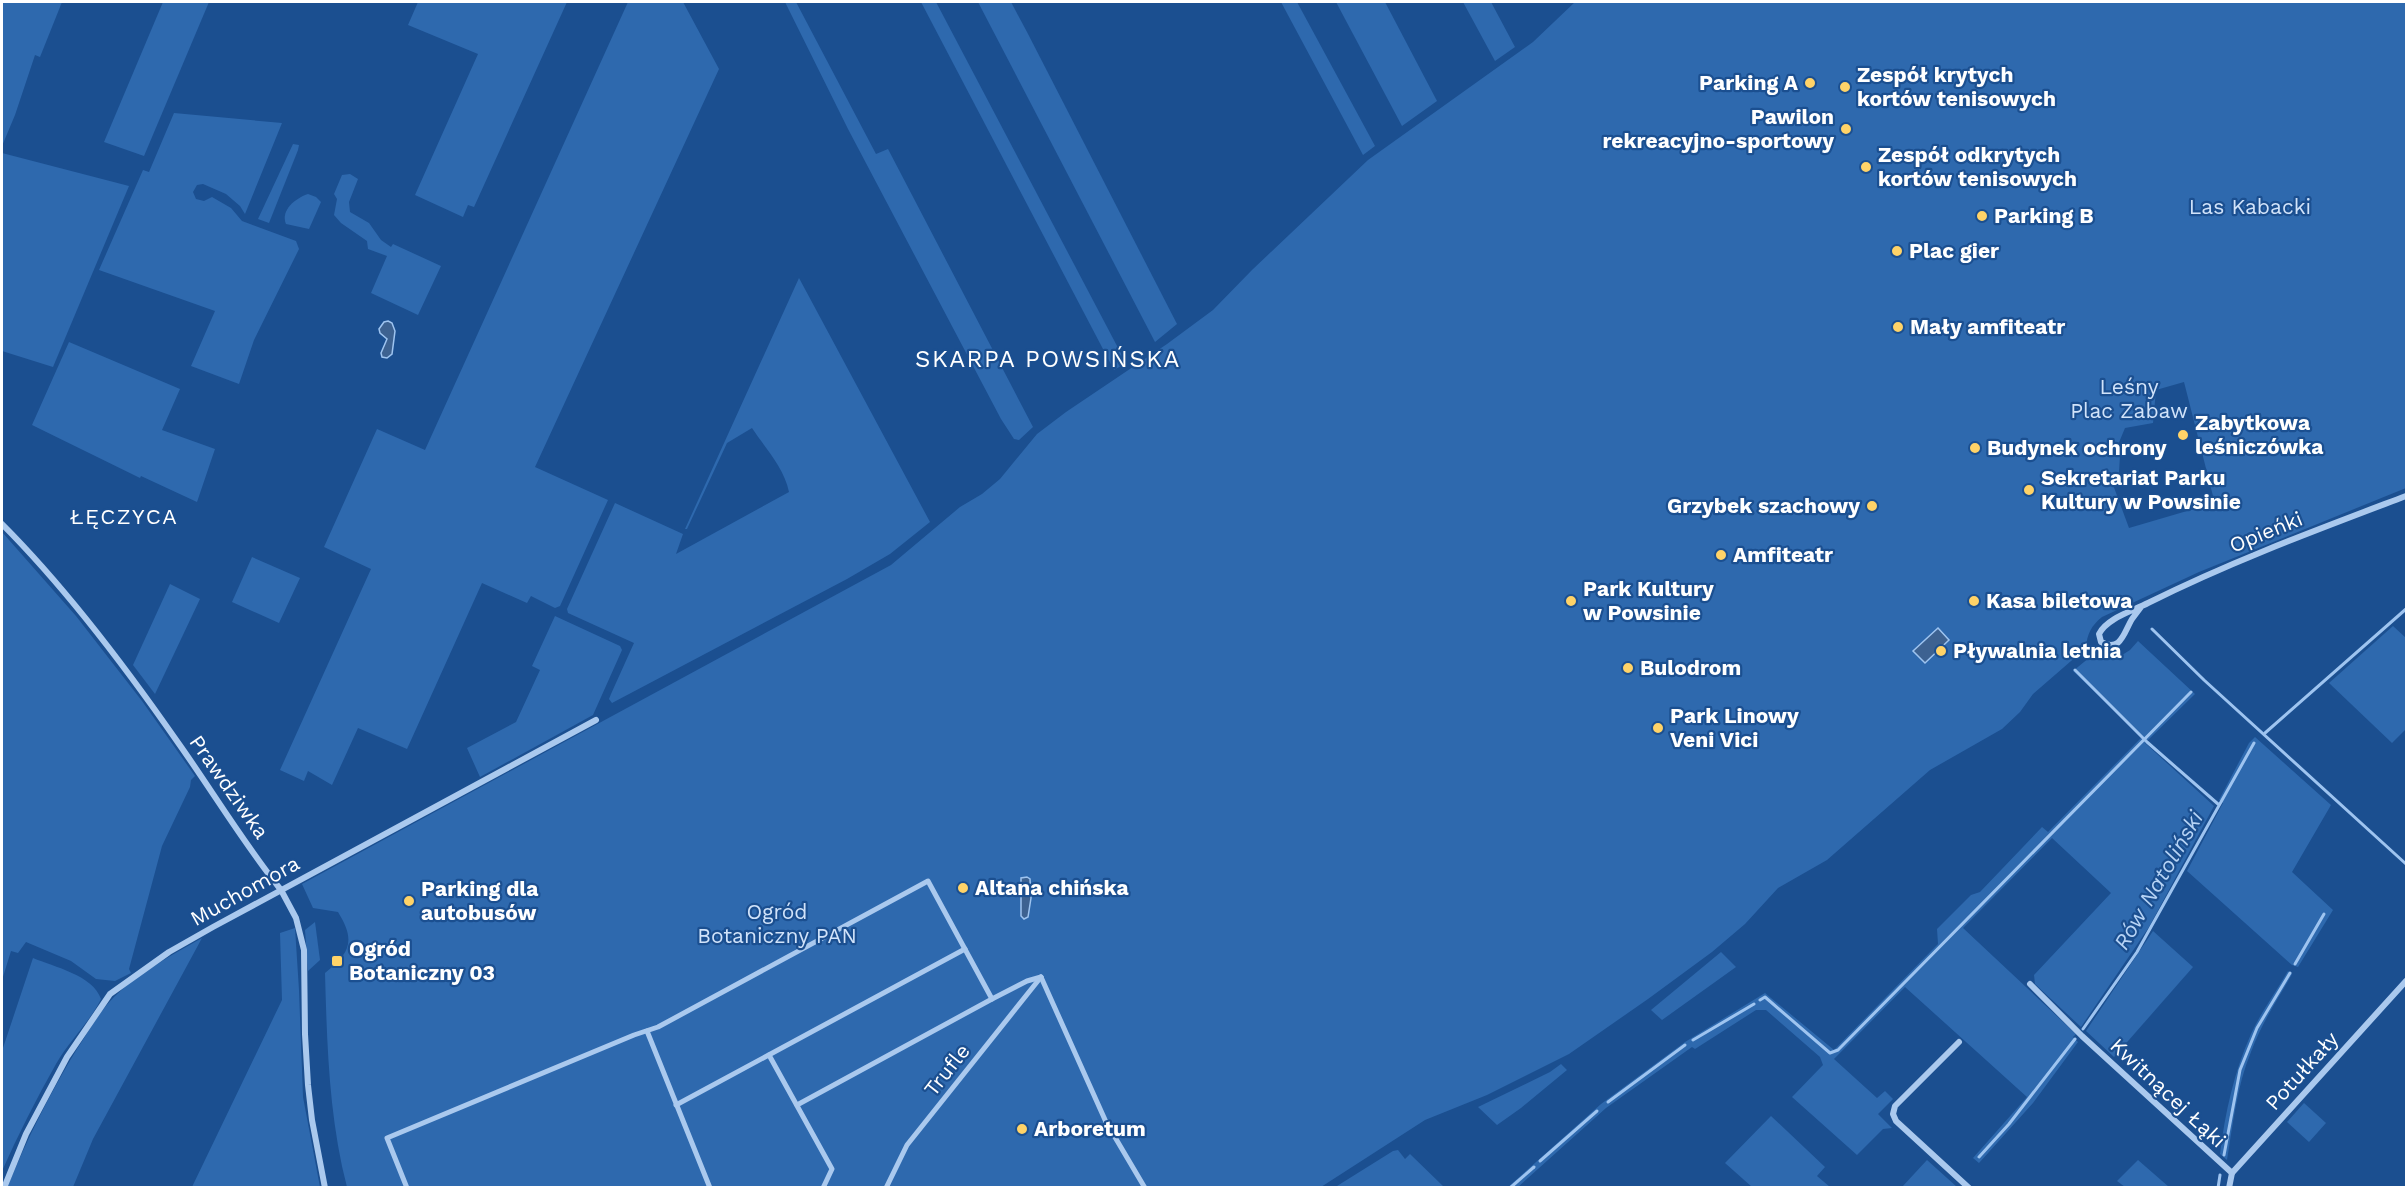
<svg xmlns="http://www.w3.org/2000/svg" width="2408" height="1189" font-family="'Work Sans',sans-serif">
<style>
.green{fill:#2e69ae;fill-rule:evenodd}
.water{fill:#3d6291;stroke:#9ec4f0;stroke-width:1.5}
.lines{fill:none;stroke-linecap:round;stroke-linejoin:round}
.stream{stroke:#9ec4f0;stroke-width:3}
.pedestrian{stroke:#aac9ee;stroke-width:5}
.minor{stroke:#aac9ee;stroke-width:6}
.poi-dot{fill:#ffd368;stroke:#1b4f90;stroke-width:2}
.labels{text-anchor:middle;stroke-width:4.5;stroke-linejoin:round;paint-order:stroke}
.poi-label{font-size:21px;font-weight:bold;fill:#fff;stroke:#1b4f90;text-anchor:start}
.park-label{font-size:21px;fill:#d1e3fa;stroke:#1b4f90}
.street-label{font-size:21px;fill:#fff;stroke:#1b4f90}
.neighbourhood-label{font-size:22px;letter-spacing:1.5px;fill:#fff;stroke:#1b4f90}
.water-label{font-size:22px;font-style:italic;fill:#b6d3f5;stroke:#1b4f90}
.quarter-label{font-size:24px;letter-spacing:1.5px;fill:#fff;stroke:#1b4f90}
</style>
<rect width="100%" height="100%" fill="#1b4f90"/>
<g class="green">
<polygon points="2,2 62,2 40,57 35,55 15,115 2,146"/>
<polygon points="163,2 209,2 144,156 104,142"/>
<polygon points="418,2 567,2 474,207 468,205 463,217 415,195 478,54 408,25"/>
<polygon points="628,2 683,2 719,69 535,467 608,500 560,606 555,608 531,596 527,603 482,583 407,749 358,728 332,785 308,771 304,781 280,770 371,569 324,547 377,429 425,450"/>
<polygon points="785,2 796,2 876,154 888,149 1033,427 1019,440 1014,439 1001,419 848,129"/>
<polygon points="921,2 936,2 1126,363 1114,370"/>
<polygon points="978,2 1011,2 1027,32 1177,324 1155,342"/>
<polygon points="1281,2 1297,2 1375,146 1363,155"/>
<polygon points="1336,2 1385,2 1437,101 1402,126"/>
<polygon points="1463,2 1491,2 1515,47 1495,61"/>
<path d="M1575 2H2406V488L2199 572 2102 617C2091 626 2087 634 2086 648L2033 694 2020 712 2002 729 1930 770 1827 860 1778 888 1745 924 1712 952 1648 999 1569 1054 1487 1095 1425 1120 1321 1187H347C329 1118 327 1045 325 973 350 953 356 941 338 912L313 908 302 884 891 565 960 507 982 494 1000 479 1037 434 1066 412 1167 344 1213 310 1252 270 1368 160 1533 42ZM2184 382 2213 496 2204 506 2129 528 2109 474 2119 473 2120 455 2115 452 2125 428 2153 423 2156 390Z"/>
<polygon points="174,113 282,123 245,214 240,206 226,194 203,184 197,185 193,192 196,199 204,201 212,197 231,208 242,221 296,241 299,249 254,340 239,384 191,366 215,311 99,270 143,170 149,172"/>
<polygon points="293,144 299,145 298,150 269,223 258,219"/>
<polygon points="2,153 129,186 53,367 2,351"/>
<polygon points="350,174 358,179 349,202 350,212 369,223 381,240 391,247 393,244 441,266 418,315 371,293 387,256 368,249 367,241 341,223 334,215 337,199 334,194 342,175"/>
<path d="M308 194 316 197 321 202 309 229 286 224C280 210 296 198 308 194Z"/>
<path d="M799 278 930 522 890 554 847 579 612 703 609 699 611 694 634 643 568 613 567 609 615 503 683 534 676 554 789 492C784 467 765 448 752 428L727 443 687 529H685Z"/>
<polygon points="69,342 180,389 162,430 215,449 197,502 141,476 140,478 32,425"/>
<polygon points="2,532 76,616 142,701 195,776 191,780 190,787 162,846 129,969 131,973 115,981 96,979 71,961 26,942 18,953 11,951 2,980"/>
<polygon points="252,557 300,578 279,623 232,602"/>
<polygon points="170,584 200,599 155,694 133,665"/>
<polygon points="555,616 620,646 622,650 593,715 480,777 467,748 516,722 540,670 532,666"/>
<polygon points="2393,626 2406,638 2406,729 2392,743 2329,683"/>
<polygon points="2138,641 2195,694 2145,743 2214,806 2149,927 2081,1027 2035,984 2034,975 2111,893 2052,838 1963,928 2076,1034 2073,1037 2078,1042 2033,1103 1979,1163 1973,1158 2027,1097 1905,987 1834,1059 1877,1098 1885,1091 1893,1099 1878,1114 1892,1128 1883,1129 1857,1155 1792,1097 1823,1065 1820,1057 1766,1010 1756,1010 1695,1049 1692,1047 1606,1108 1518,1187 1507,1188 1601,1104 1685,1042 1765,993 1834,1050 1938,944 1937,929 1971,895 1980,892 2042,827 2048,832 2142,737 2073,671 2095,653 2119,657 2130,650"/>
<polygon points="2255,737 2331,805 2292,872 2333,910 2298,967 2292,965 2187,871 2223,803 2219,800 2249,743"/>
<polygon points="315,922 320,960 308,971 305,930"/>
<polygon points="295,928 299,990 303,1097 320,1187 192,1187 282,1000 280,933"/>
<polygon points="2153,931 2193,967 2114,1057 2086,1031"/>
<path d="M202 938 93 1139 73 1187 7 1188C27 1139 50 1093 77 1049 89 1031 99 1012 114 997 138 973 172 955 202 938Z"/>
<polygon points="1721,952 1736,967 1662,1020 1651,1010"/>
<path d="M33 958C54 967 93 975 101 999 89 1023 69 1041 56 1064 36 1099 18 1135 2 1171V1051Z"/>
<path d="M2288 971 2292 974C2278 999 2261 1024 2251 1052 2237 1085 2233 1124 2227 1160L2220 1154C2225 1113 2234 1072 2251 1034 2261 1012 2276 992 2288 971Z"/>
<polygon points="1561,1064 1567,1070 1521,1108 1497,1125 1478,1107 1550,1072"/>
<polygon points="2304,1103 2326,1123 2309,1142 2287,1122"/>
<polygon points="1771,1116 1825,1167 1817,1176 1830,1187 1752,1187 1725,1163"/>
<polygon points="1398,1150 1405,1159 1410,1154 1444,1187 1339,1188 1337,1186 1393,1151"/>
<polygon points="1927,1160 1957,1187 1902,1187"/>
<polygon points="2138,1160 2169,1187 2125,1187 2117,1181"/>
</g>
<g class="water">
<polygon points="388,321 392,323 395,331 392,354 387,358 382,357 381,353 387,339 380,333 379,329 384,322"/>
<polygon points="1938,628 1949,640 1925,663 1913,651"/>
<polygon points="1027,877 1030,879 1031,898 1028,917 1024,919 1021,916 1021,878"/>
</g>
<g class="lines">
<g class="stream">
<polyline points="2152,629 2204,680 2406,864"/>
<polyline points="2075,670 2147,742 2218,804"/>
<polyline points="2265,733 2406,609"/>
<polyline points="2295,964 2324,914"/>
<polyline points="1760,1000 1765,997 1830,1053 1838,1050 2191,692"/>
<polyline points="2083,1029 2137,952 2254,743"/>
<polyline points="1693,1040 1754,1004"/>
<polyline points="1608,1102 1685,1045"/>
<polyline points="2224,1155 2240,1070 2257,1028 2290,973"/>
<polyline points="1979,1157 2009,1124 2075,1039"/>
<polyline points="1540,1161 1597,1111"/>
<polyline points="1510,1188 1534,1167"/>
<polyline points="2218,1188 2220,1175"/>
</g>
<g class="pedestrian">
<polyline points="1041,977 1106,1122 1145,1188"/>
<polyline points="647,1031 710,1188"/>
<polyline points="769,1055 832,1169 823,1188"/>
<polyline points="676,1105 965,949"/>
<polyline points="797,1105 992,999 1027,981 1041,977"/>
<polyline points="407,1188 387,1138 634,1035 658,1027 928,881 992,999"/>
<polyline points="886,1188 907,1145 1041,977"/>
</g>
<g class="minor">
<path d="M2 524C66 588 127 669 179 744 213 792 244 844 281 890L296 918 304 950 305 1034 308 1085 312 1120 325 1188"/>
<path d="M2141 607C2138 611 2135 615 2132 619 2124 632 2121 653 2101 642L2099 634C2107 618 2133 611 2148 603 2232 561 2319 529 2406 496"/>
<polyline points="2030,984 2082,1036 2232,1173"/>
<polyline points="1959,1042 1895,1106 1893,1114 1896,1121 1969,1188"/>
<polyline points="4,1188 26,1134 67,1057 110,994 169,952 213,927 596,720"/>
<polyline points="2229,1188 2232,1173 2406,981"/>
</g>
</g>
<g class="poi-dot">
<circle cx="1810" cy="83" r="6"/>
<circle cx="1845" cy="87" r="6"/>
<circle cx="1846" cy="129" r="6"/>
<circle cx="1866" cy="167" r="6"/>
<circle cx="1982" cy="216" r="6"/>
<circle cx="1897" cy="251" r="6"/>
<circle cx="1898" cy="327" r="6"/>
<circle cx="2183" cy="435" r="6"/>
<circle cx="1975" cy="448" r="6"/>
<circle cx="2029" cy="490" r="6"/>
<circle cx="1872" cy="506" r="6"/>
<circle cx="1721" cy="555" r="6"/>
<circle cx="1571" cy="601" r="6"/>
<circle cx="1974" cy="601" r="6"/>
<circle cx="1941" cy="651" r="6"/>
<circle cx="1628" cy="668" r="6"/>
<circle cx="1658" cy="728" r="6"/>
<circle cx="963" cy="888" r="6"/>
<circle cx="409" cy="901" r="6"/>
<rect x="331" y="955" width="12" height="12" rx="3"/>
<circle cx="1022" cy="1129" r="6"/>
</g>
<g class="labels">
<g class="poi-label">
<text x="1857" y="82">Zespół krytych<tspan x="1857" dy="24">kortów tenisowych</tspan></text>
<text x="1798" y="90" text-anchor="end">Parking A</text>
<text x="1834" y="124" text-anchor="end">Pawilon<tspan x="1834" dy="24">rekreacyjno-sportowy</tspan></text>
<text x="1878" y="162">Zespół odkrytych<tspan x="1878" dy="24">kortów tenisowych</tspan></text>
<text x="1994" y="223">Parking B</text>
<text x="1909" y="258">Plac gier</text>
<text x="1910" y="334">Mały amfiteatr</text>
<text x="2195" y="430">Zabytkowa<tspan x="2195" dy="24">leśniczówka</tspan></text>
<text x="1987" y="455">Budynek ochrony</text>
<text x="2041" y="485">Sekretariat Parku<tspan x="2041" dy="24">Kultury w Powsinie</tspan></text>
<text x="1860" y="513" text-anchor="end">Grzybek szachowy</text>
<text x="1733" y="562">Amfiteatr</text>
<text x="1583" y="596">Park Kultury<tspan x="1583" dy="24">w Powsinie</tspan></text>
<text x="1986" y="608">Kasa biletowa</text>
<text x="1953" y="658">Pływalnia letnia</text>
<text x="1640" y="675">Bulodrom</text>
<text x="1670" y="723">Park Linowy<tspan x="1670" dy="24">Veni Vici</tspan></text>
<text x="975" y="895">Altana chińska</text>
<text x="421" y="896">Parking dla<tspan x="421" dy="24">autobusów</tspan></text>
<text x="349" y="956">Ogród<tspan x="349" dy="24">Botaniczny 03</tspan></text>
<text x="1034" y="1136">Arboretum</text>
</g>
<g class="park-label">
<text x="2250" y="214">Las Kabacki</text>
<text x="2129" y="394">Leśny<tspan x="2129" dy="24">Plac Zabaw</tspan></text>
<text x="777" y="919">Ogród<tspan x="777" dy="24">Botaniczny PAN</tspan></text>
</g>
<g class="street-label">
<text transform="translate(2266 532) rotate(-22)" y="7">Opieńki</text>
<text transform="translate(229 787) rotate(55)" y="7">Prawdziwka</text>
<text transform="translate(245 891) rotate(-29)" y="7">Muchomora</text>
<text transform="translate(947 1070) rotate(-52)" y="7">Trufle</text>
<text transform="translate(2302 1071) rotate(-48)" y="7">Potułkały</text>
<text transform="translate(2168 1093) rotate(43)" y="7">Kwitnącej Łąki</text>
</g>
<g class="neighbourhood-label">
<text x="124" y="524">ŁĘCZYCA</text>
</g>
<g class="water-label">
<text transform="translate(2158 880) rotate(-60)" y="8">Rów Natoliński</text>
</g>
<g class="quarter-label">
<text x="1048" y="367">SKARPA POWSIŃSKA</text>
</g>
</g>
<rect width="2408" height="1189" fill="none" stroke="#ffffff" stroke-width="6"/>
</svg>
